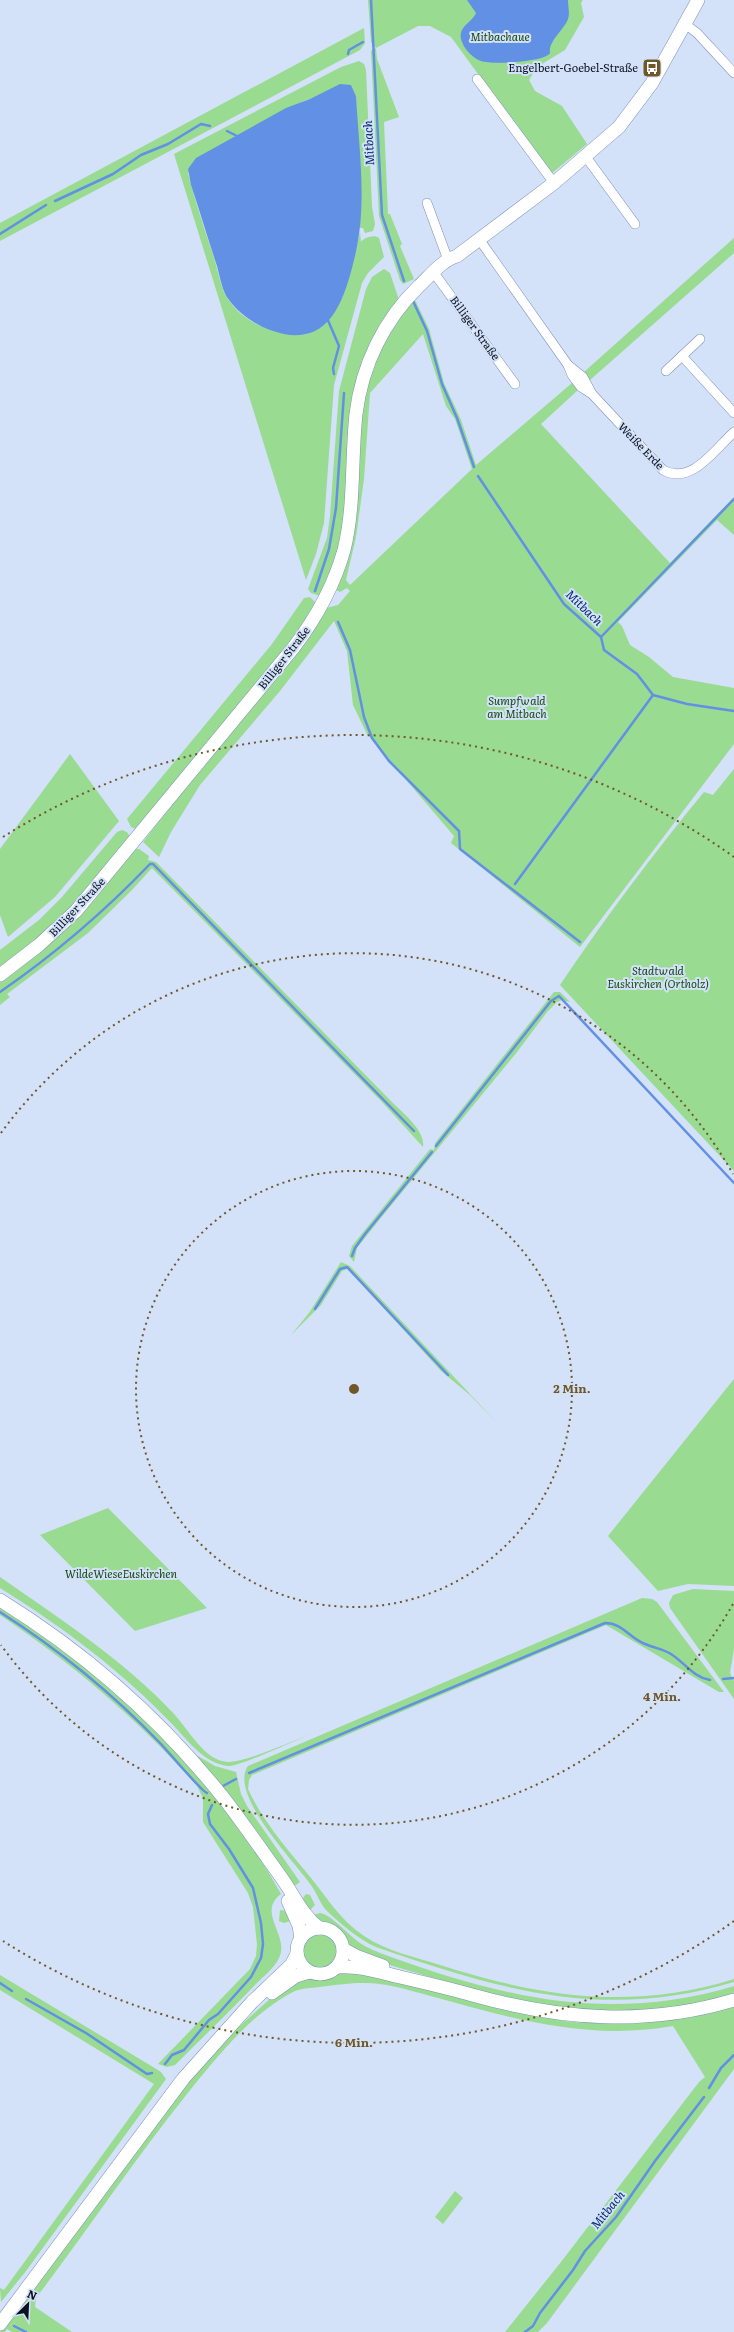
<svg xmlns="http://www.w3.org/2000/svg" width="734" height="2332" font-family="Literata,serif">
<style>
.green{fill:#99db90;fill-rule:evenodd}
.water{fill:#6190e5}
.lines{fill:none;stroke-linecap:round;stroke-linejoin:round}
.stream{stroke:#6190e5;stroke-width:2.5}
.street-casing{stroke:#7c92b7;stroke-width:10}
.secondary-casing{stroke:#7c92b7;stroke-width:14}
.street{stroke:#fff;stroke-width:9}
.secondary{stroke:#fff;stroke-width:13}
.ring{fill:none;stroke:#705728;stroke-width:2;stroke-dasharray:2 4}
.labels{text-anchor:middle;stroke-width:4;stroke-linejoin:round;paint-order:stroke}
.park-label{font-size:11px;font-style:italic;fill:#164810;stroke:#d3e1f9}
.poi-label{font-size:11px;fill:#0b1321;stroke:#d3e1f9;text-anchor:end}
.street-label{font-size:11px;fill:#0b1321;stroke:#d3e1f9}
.water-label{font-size:12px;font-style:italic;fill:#032a74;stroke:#d3e1f9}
.centre{fill:#705728;stroke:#d3e1f9;stroke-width:2}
.ring-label{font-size:12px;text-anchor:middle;font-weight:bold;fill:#705728;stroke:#d3e1f9;stroke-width:4;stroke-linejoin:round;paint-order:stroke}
</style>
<rect width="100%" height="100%" fill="#d3e1f9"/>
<g class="green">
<polygon points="368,0 583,0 581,3 584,17 565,50 537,67 529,80 535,91 562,106 587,144 551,174 451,37 430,26 418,26 376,48 377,59 399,117 384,122 388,214 390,214 402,244 400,246 414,279 403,284 400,280 379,216 371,51 376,48 371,42"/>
<polygon points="364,28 365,43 360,50 0,241 0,223"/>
<path d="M359 61 364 64 366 70 372 207 375 224 373 231 365 233 363 228H360L356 96 351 85 304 101 188 173C195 202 205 230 214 258 218 270 220 285 226 296 241 323 279 338 308 334L342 298 354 259 360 232 361 242C364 238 374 234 379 238L384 257 368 273 362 283 334 385 324 523 316 554 306 580 174 154 341 67Z"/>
<polygon points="734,238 734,253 590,380 584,372"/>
<polygon points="384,269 390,273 399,300 376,336 338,554 320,596 311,593 308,589 327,538 330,516 339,391 366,289 372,277"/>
<path d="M415 300 429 329 444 383 461 420 476 465 572 383 578 390 541 424 670 563 734 497V535L717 520 618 622 622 626 630 645 649 657 673 677 734 688V744L580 947 451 843 454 836 367 734 353 705 347 651 334 621 280 691 200 785 171 832 159 857 143 842 326 608 338 605 350 591 347 588 340 592 336 590 363 400 379 350 407 307ZM423 334 446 406 455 419 472 469 350 585 346 580 356 537 364 479 370 393Z"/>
<polygon points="304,598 310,597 316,603 296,636 136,829 131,827 127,819 272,644"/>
<polygon points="70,754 119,821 55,897 8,937 0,915 0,849"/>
<path d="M734 769V1171L560 985C605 918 653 854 704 792L713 795Z"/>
<polygon points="122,830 127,832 130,837 67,914 0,969 0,950 39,920 62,897 117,832"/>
<path d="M134 849H139L149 856 148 860 156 862 389 1099C400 1111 426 1130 423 1147L383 1103 152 868 131 891 88 933 7 994 10 997 0 1005V980Z"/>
<polygon points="554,992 560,992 570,1002 562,1000 557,1002 547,1012 517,1052 380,1219 357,1248 354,1262 349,1256 352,1246 430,1149 434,1150 435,1143"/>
<polygon points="341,1262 350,1266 499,1425 470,1395 441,1371 348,1269 342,1271 321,1305 291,1335 309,1313"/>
<polygon points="734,1379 734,1586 688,1584 658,1591 608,1536"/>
<polygon points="108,1508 207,1608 135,1631 40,1535"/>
<path d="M0 1577C60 1619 124 1660 174 1714 189 1730 204 1760 227 1762 246 1763 307 1735 327 1727 311 1733 240 1767 229 1766 205 1764 189 1742 174 1726 123 1672 63 1627 0 1588Z"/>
<polygon points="693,1589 734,1591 734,1649 730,1673 734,1681 734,1699 670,1608 669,1603 673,1595"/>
<path d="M642 1598 652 1599 657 1602 724 1692H719L606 1625 252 1775 249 1780 248 1789C263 1822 289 1851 311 1878 328 1899 341 1921 364 1936 386 1951 415 1957 440 1965 540 1997 632 2011 734 1979V1982C604 2021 500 1990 376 1947 358 1939 341 1924 327 1911 320 1904 317 1893 311 1885 295 1862 228 1794 248 1766Z"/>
<path d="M0 1606C113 1679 215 1776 281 1894 256 1913 290 1935 279 1958 274 1968 264 1976 257 1983 230 2011 202 2038 175 2065L167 2067 158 2064 250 1969 256 1956 257 1944 253 1907 248 1893 203 1822V1798L197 1786C139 1720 73 1664 0 1615Z"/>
<polygon points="196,1755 215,1766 236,1772 241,1794 247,1806 300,1882 293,1887"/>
<polygon points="306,1894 310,1895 315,1905 308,1912 303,1898"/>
<polygon points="280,1910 286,1911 293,1920 284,1923 279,1921"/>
<path d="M320 1913C330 1914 347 1933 356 1940 363 1946 371 1949 380 1953 500 1997 608 2024 734 1986V1995L703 2003 637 2012 546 2007 467 1988 373 1960 348 1945 341 1933 333 1927 321 1923 313 1915Z"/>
<circle cx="320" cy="1951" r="17"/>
<path d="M356 1971 507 2010 571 2022 617 2024 658 2021 734 2007V2069L547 2323 538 2332H505L561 2262 699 2082 705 2077 673 2026C575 2043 494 2012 401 1988 369 1980 351 1983 319 1987 311 1988 303 1988 295 1991 251 2013 217 2057 187 2094 134 2160 87 2231 36 2298L35 2307 72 2332H12L7 2329 5 2332H0L164 2110 232 2033 280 1990 308 1978 326 1979 340 1972Z"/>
<polygon points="0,1975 153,2067 161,2072 166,2079 26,2271 1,2302 0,2288 4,2290 154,2084 0,1990"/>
<polygon points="455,2191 463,2198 443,2224 435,2217"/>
</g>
<g class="water">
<path d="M467 0H568C568 7 570 13 568 19 564 30 548 41 550 53 545 62 492 65 481 61 473 58 465 50 462 42 456 27 472 23 476 13Z"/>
<path d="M340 84 351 85 356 96C359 150 368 207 354 260 343 305 327 351 270 330 256 325 238 313 229 300 222 291 220 277 217 266 208 239 200 212 191 185L188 169 196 158 286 108 310 99Z"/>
</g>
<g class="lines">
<g class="stream">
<polyline points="371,0 382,215 404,281"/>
<polyline points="348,54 349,50 363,42"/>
<polyline points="227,131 239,137"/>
<polyline points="55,201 113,174 141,155 168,144 201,124 210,126"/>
<polyline points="0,234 46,205"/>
<polyline points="413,301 427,331 442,384 457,418 474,467"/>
<polyline points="327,318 339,346 333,368 334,374"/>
<polyline points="478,476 564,604 601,637 604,650 637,674 653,695 687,704 734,711"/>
<polyline points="315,591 329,549 336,508 344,393"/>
<polyline points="338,622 350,650 364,717 372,738 389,761 459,831 460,849 580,942"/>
<polyline points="601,637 734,499"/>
<polyline points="515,884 653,695"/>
<path d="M0 992C55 954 104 912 150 864H153L414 1131"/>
<polyline points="436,1146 551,1001 559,996 734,1183"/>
<polyline points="352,1256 355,1248 365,1234 432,1152"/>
<polyline points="315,1309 340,1269 347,1267 448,1375"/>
<path d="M0 1612C58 1649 112 1693 160 1743 167 1750 202 1792 207 1793"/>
<polyline points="723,1679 734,1678"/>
<path d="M249 1773 605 1623C623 1623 629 1638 645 1644 654 1648 663 1649 671 1654 685 1663 693 1677 710 1680"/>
<polyline points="223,1786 236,1779"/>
<polyline points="0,1983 12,1991"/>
<polyline points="26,1999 86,2033 147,2074 152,2073"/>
<polyline points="165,2064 172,2055 184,2050 209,2020 218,2014 251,1977 261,1958 263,1944 261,1923 253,1888 229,1849 210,1824 208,1814 212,1805"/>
<polyline points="709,2088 721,2068 734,2055"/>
<polyline points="14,2326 26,2332"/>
<polyline points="525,2332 533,2326 540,2313 573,2270 585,2251 616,2217 655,2161 704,2097"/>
</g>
<defs>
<g id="street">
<polyline points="685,24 697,33 734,73"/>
<polyline points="477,79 554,183"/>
<polyline points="586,157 635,224"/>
<polyline points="427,203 448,260"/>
<path d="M479 239 568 365 572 375 581 387 592 394 663 470C691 486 715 449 734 432"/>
<polyline points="434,273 515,384"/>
<polyline points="682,356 734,413"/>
<polyline points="568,365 583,377 592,394"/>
<polyline points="666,371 700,339"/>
</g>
<g id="secondary">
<path d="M0 975 39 945 76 911 294 647C316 618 334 586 344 550 355 506 351 460 356 414 362 365 384 320 419 286 430 276 442 260 457 256L554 183 619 127 652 83 698 0"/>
<path d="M0 1600C87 1654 163 1721 226 1801 245 1826 263 1852 281 1877 294 1895 302 1915 319 1928"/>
<polyline points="288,1901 299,1926 301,1938"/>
<circle cx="320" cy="1951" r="23"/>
<polyline points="343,1949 356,1956 383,1966"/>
<path d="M337 1967C358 1965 379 1972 400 1977 426 1983 451 1989 476 1996 563 2020 648 2026 734 2000"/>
<polyline points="272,1993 296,1976 309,1972"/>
<polyline points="0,2324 183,2079 252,2002 291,1965 297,1954"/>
</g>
</defs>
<use href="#street" class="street-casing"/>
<use href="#secondary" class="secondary-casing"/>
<use href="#street" class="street"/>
<use href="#secondary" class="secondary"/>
</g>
<g class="ring">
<circle cx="354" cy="1389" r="218"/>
<path d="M733 1604A436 436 0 0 1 1 1645M1 1133A436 436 0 0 1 733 1174"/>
<path d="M734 1921A654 654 0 0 1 3 1941M3 837A654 654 0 0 1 734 857"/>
</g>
<defs>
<symbol id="bus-square" viewBox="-11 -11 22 22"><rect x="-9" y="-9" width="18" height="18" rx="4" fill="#705728" stroke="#d3e1f9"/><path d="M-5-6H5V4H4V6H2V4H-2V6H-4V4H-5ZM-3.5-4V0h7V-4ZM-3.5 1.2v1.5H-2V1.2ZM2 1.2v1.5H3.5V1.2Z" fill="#fff"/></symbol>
</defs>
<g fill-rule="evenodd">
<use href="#bus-square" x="641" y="57" width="22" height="22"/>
</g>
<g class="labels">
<g class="park-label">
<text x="500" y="41">Mitbachaue</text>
<text x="517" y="705">Sumpfwald<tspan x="517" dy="13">am Mitbach</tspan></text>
<text x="658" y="975">Stadtwald<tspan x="658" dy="13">Euskirchen (Ortholz)</tspan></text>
<text x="121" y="1578">WildeWieseEuskirchen</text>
</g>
<g class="poi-label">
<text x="638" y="72">Engelbert-Goebel-Straße</text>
</g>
<g class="street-label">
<text transform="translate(475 328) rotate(54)" y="4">Billiger Straße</text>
<text transform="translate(641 446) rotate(46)" y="4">Weiße Erde</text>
<text transform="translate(284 658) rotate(-52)" y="4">Billiger Straße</text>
<text transform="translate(77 907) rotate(-47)" y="4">Billiger Straße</text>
</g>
<g class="water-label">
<text transform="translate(369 143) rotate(-93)" y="4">Mitbach</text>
<text transform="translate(584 608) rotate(44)" y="4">Mitbach</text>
<text transform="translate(608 2210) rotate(-51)" y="4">Mitbach</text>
</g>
</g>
<circle cx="354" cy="1389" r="6" class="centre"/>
<g class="ring-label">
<text x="572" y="1393">2 Min.</text>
<text x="662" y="1701">4 Min.</text>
<text x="354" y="2047">6 Min.</text>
</g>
<g transform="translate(28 2304) rotate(24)" stroke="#d3e1f9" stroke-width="3" paint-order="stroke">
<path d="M0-3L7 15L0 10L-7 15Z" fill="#0b1321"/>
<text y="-6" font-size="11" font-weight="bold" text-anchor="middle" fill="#0b1321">N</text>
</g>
</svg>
